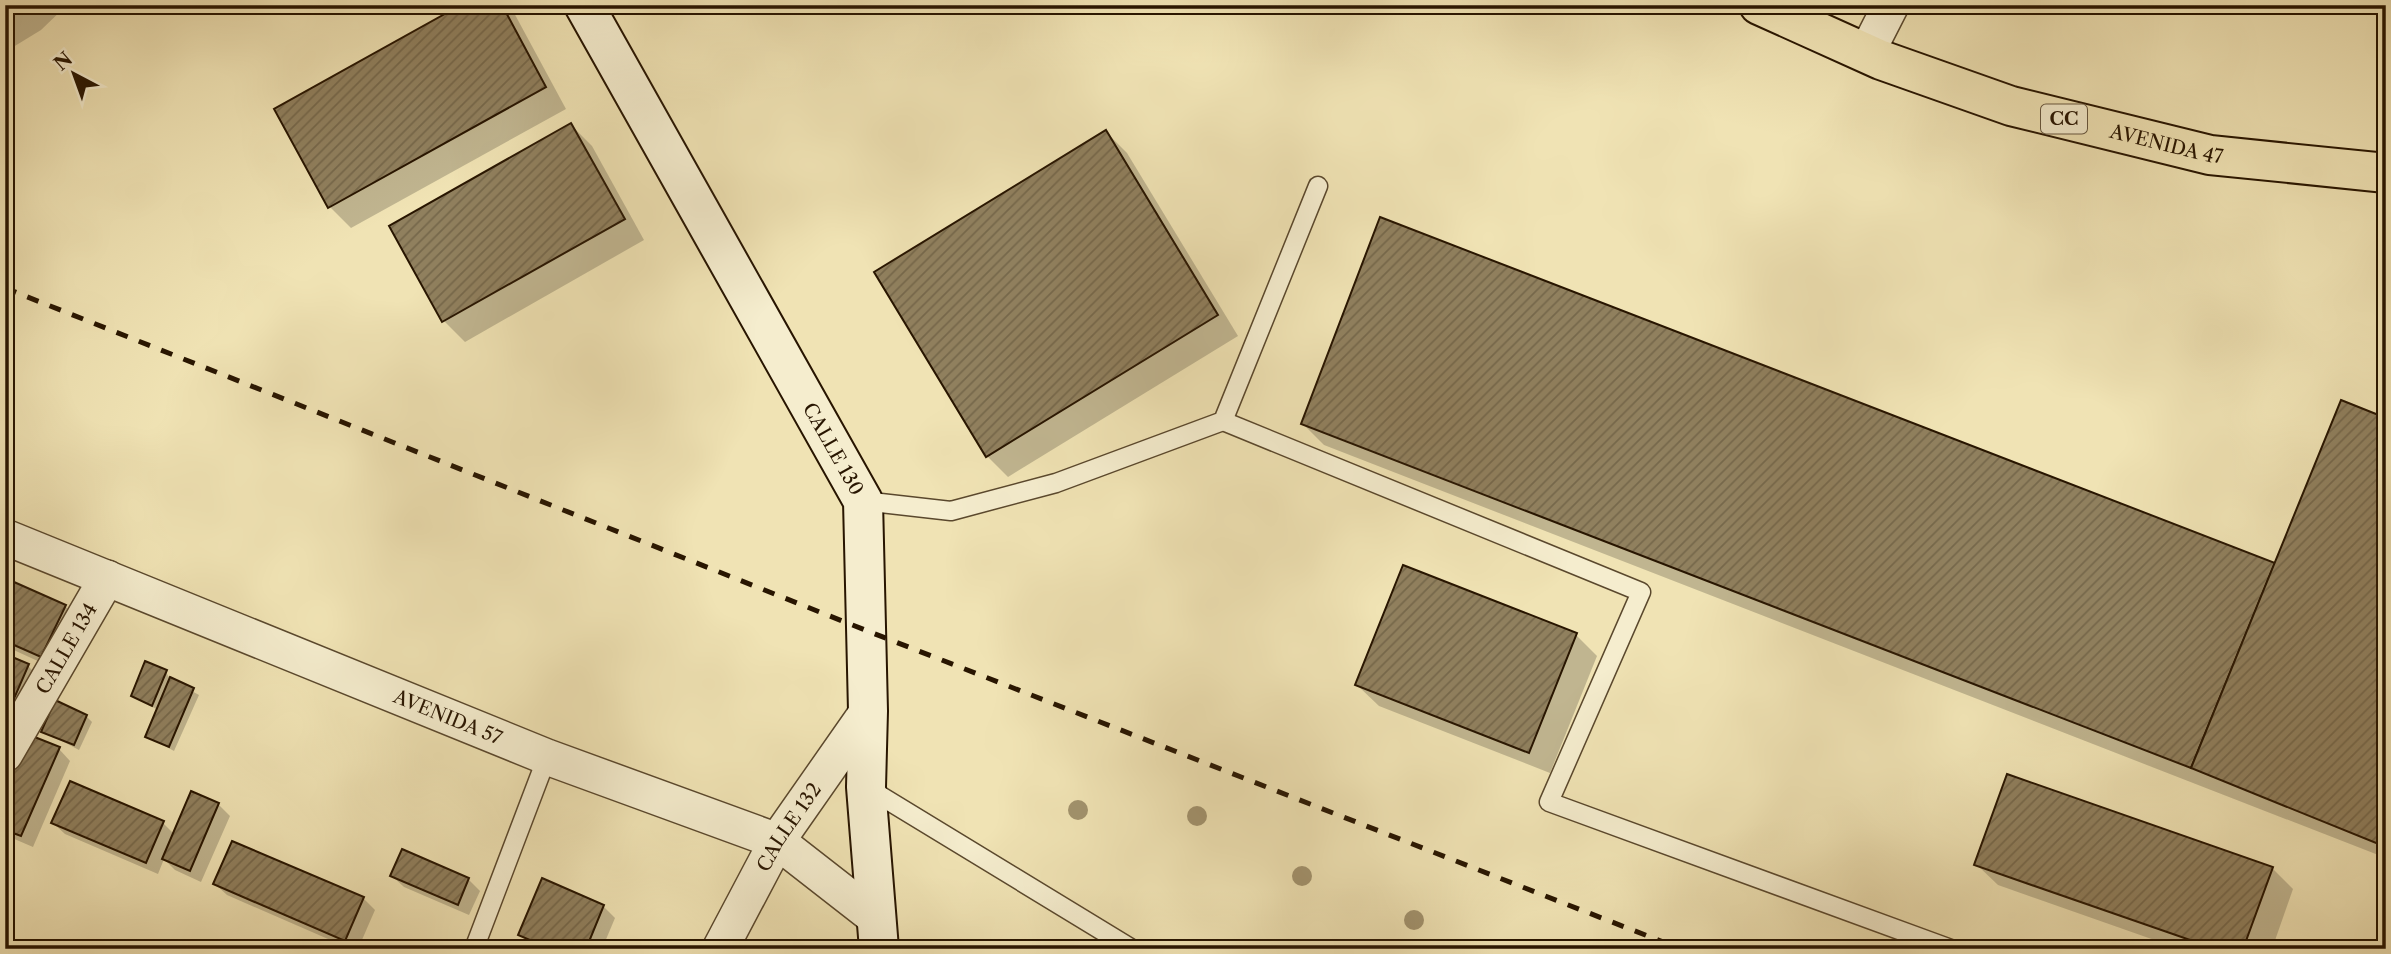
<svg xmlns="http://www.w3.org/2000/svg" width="2391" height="954" font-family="'Libre Caslon Text',serif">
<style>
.shadow{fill:#0003}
.building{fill:url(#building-hatch);stroke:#281500;stroke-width:2}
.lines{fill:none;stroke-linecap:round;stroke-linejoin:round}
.lane-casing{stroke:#5a482d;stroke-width:21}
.street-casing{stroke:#5a482d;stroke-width:38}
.secondary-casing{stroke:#281500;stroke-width:42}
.primary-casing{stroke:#281500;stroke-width:42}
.lane{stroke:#f5edce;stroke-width:18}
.street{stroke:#f5edce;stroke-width:35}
.secondary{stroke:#f5edce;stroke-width:38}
.primary{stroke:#f0e3b4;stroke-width:38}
.rail{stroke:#281500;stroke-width:5;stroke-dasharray:12 12;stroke-linecap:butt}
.tree{fill:#a2936e}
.labels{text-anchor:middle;stroke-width:7;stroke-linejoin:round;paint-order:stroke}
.shield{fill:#f5edce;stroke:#66563e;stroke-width:2}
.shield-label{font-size:18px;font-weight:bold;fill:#281500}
.street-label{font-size:19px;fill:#281500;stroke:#f5edce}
</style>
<defs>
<pattern id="building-hatch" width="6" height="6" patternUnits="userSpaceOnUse" patternTransform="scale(1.75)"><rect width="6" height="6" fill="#90805e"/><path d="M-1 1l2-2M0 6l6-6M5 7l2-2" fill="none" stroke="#76684b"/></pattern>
</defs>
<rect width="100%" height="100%" fill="#f0e3b4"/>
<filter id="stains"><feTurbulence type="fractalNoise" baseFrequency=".00286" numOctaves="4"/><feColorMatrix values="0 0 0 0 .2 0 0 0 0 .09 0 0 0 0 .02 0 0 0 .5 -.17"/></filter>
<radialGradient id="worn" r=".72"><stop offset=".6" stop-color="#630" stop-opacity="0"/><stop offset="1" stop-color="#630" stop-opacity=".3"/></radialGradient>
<g class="shadow">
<polygon points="5,5 67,5 41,30 5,52"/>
<polygon points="464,5 507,5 513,11 566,109 351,228 330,207 276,110"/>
<polygon points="571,125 592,146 644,240 465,342 444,321"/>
<polygon points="1106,132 1127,153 1238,336 1008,477 987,456"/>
<polygon points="2386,420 2386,858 1324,445 1303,424 2276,565"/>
<polygon points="5,580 65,606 76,618 53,668 5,646"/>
<polygon points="1576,635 1597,656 1550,773 1379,706 1357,685"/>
<polygon points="5,656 28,666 40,678 25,711 5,703"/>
<polygon points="166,672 170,679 199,695 174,751 147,736 158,710 133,696"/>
<polygon points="86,716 92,722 79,750 43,731"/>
<polygon points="59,749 70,761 33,847 5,835 5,787"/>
<polygon points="218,804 230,816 201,882 175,870 164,859 158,874 65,834 53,823 163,823 174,834"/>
<polygon points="403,851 468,879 480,891 469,915 404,887 392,876"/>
<polygon points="1976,864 2272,868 2293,889 2272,949 2180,949 1998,885"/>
<polygon points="215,884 363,898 375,910 358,949 351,949 227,895"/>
<polygon points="603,906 615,918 602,949 538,949 521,935"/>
</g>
<g class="building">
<polygon points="5,5 25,5 5,18"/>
<polygon points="461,5 502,5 546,87 328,208 274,109"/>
<polygon points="571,123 625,219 442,322 389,226"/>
<polygon points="1106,130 1218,315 986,457 874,272"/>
<polygon points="1380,217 2275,563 2191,768 1301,424"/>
<polygon points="2341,400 2386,418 2386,847 2191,768"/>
<polygon points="1403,565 1577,633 1529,753 1355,685"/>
<polygon points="5,578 66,605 41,657 5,641"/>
<polygon points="5,654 29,664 13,701 5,697"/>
<polygon points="145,661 167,670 152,706 131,696"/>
<polygon points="170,677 194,688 169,747 145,737"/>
<polygon points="55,700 87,715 74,745 41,732"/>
<polygon points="27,734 60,747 21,836 5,830 5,783"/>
<polygon points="2007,774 2273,867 2243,949 2216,949 1974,865"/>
<polygon points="70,781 164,821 146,863 51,823"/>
<polygon points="191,791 219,803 190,871 162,859"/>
<polygon points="232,841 364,897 345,941 213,884"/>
<polygon points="402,849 469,878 458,905 390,876"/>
<polygon points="542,878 604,905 586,949 551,949 518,935"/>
</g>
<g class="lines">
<defs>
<g id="lane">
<polyline points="1223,421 1641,592 1549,802 1951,949"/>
<polyline points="863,501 951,511 1056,483 1223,421 1318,186"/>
<polyline points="866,787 1132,949"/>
<polyline points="474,949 547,757"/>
</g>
<g id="street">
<polyline points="1866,54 1891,5"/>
<path id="s1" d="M5 537 547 757 777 841 877 919"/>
<path id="s2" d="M5 754 107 578"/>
<path id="s3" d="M720 949 777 841 868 711"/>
</g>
<g id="secondary">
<path id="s4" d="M584 5 863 501 868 711 866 787 879 949"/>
</g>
<g id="primary">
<path id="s5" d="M1759 5 1881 60 2011 106 2210 155 2386 173"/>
</g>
</defs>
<use href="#lane" class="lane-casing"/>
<use href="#street" class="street-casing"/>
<use href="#secondary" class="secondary-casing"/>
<use href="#primary" class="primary-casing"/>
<use href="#lane" class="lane"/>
<use href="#street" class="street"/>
<use href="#secondary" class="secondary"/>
<use href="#primary" class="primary"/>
<polyline class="rail" points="5,288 865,630 1681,949"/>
</g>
<g class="tree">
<circle cx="1078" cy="810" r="10"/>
<circle cx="1197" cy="816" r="10"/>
<circle cx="1302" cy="876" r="10"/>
<circle cx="1414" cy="920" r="10"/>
</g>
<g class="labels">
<rect class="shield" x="2041" y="104.5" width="46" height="29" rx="5"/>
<g class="shield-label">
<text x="2064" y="125">CC</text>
</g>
<g class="street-label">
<text dy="7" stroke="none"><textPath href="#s5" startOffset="432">AVENIDA 47</textPath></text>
<text dy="7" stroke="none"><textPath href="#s4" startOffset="509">CALLE 130</textPath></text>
<text dy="7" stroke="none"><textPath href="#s2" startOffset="122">CALLE 134</textPath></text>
<text dy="7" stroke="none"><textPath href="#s1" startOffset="478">AVENIDA 57</textPath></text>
<text dy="7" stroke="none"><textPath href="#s3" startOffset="140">CALLE 132</textPath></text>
</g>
</g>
<rect width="2391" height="954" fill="none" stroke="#f0e3b4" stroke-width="28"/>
<rect x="7" y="7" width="2377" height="940" fill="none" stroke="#281500" stroke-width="3.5"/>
<rect x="14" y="14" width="2363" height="926" fill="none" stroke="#281500" stroke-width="2"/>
<g transform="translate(74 74) rotate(319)" stroke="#f5edce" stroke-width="5" paint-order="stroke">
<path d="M0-5L12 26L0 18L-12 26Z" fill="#281500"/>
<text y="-10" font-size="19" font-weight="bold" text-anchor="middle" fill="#281500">N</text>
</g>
<rect width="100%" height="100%" filter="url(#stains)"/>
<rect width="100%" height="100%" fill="url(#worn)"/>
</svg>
